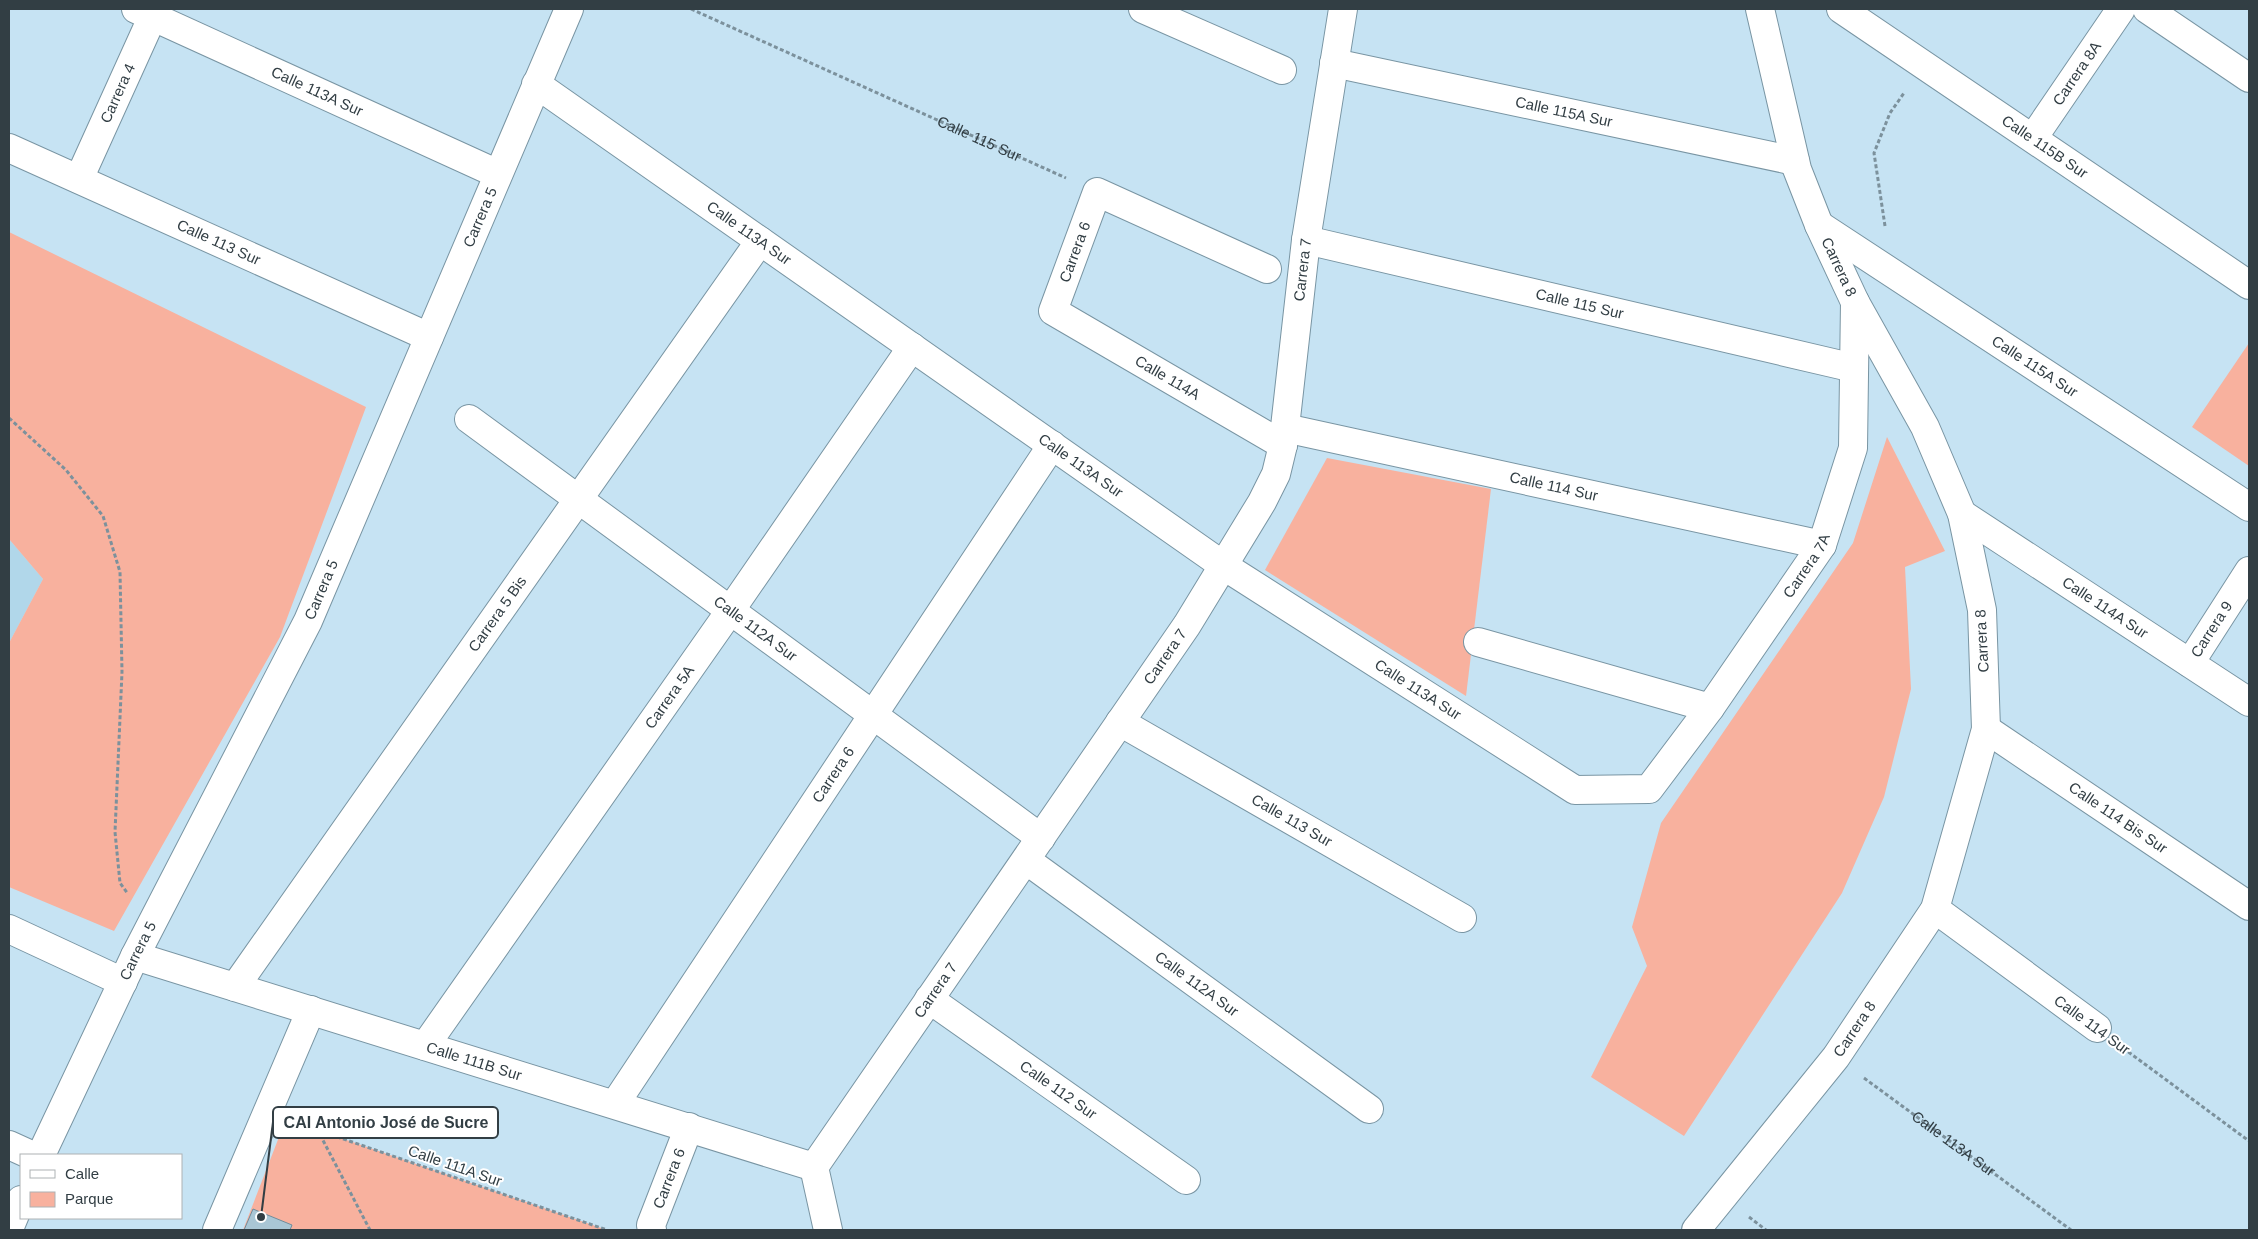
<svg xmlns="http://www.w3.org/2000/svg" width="2258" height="1239" font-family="Arial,sans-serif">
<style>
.built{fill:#b1d7ea}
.green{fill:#f8b19e}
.building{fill:#a9c6d5;stroke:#708c9a}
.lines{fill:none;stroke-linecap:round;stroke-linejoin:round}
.minor-casing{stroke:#7995a3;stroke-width:30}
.path{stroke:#7c919c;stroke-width:3;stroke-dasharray:4 2.5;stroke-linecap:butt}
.minor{stroke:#fff;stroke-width:28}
.labels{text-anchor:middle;stroke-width:4;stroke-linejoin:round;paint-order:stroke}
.street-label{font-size:15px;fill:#323e44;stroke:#fff}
.leader{fill:none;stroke:#323e44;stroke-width:2}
.callout-dot{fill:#323e44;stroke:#fff;stroke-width:2}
.callout{fill:#fff;stroke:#323e44;stroke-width:2}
.callout-label{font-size:16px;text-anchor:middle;font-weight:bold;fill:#323e44}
</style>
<rect width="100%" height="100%" fill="#c6e3f3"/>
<polygon class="built" points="9,539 43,579 9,643"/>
<g class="green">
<polygon points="9,232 366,407 280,637 114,931 9,887 9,643 43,579 9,539"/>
<polygon points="2249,343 2249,466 2192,427"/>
<polygon points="1887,437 1945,551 1905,567 1911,689 1884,797 1842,893 1684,1136 1591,1077 1647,966 1632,927 1661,823 1853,543"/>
<polygon points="1327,458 1491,489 1466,696 1265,570"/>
<polygon points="286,1119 607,1230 243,1230"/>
</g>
<polygon class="building" points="253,1209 292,1225 290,1230 244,1230"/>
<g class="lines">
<defs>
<g id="minor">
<path id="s3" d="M136 9 498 174"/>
<polyline points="1143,9 1282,70"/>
<path id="s4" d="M1841 9 2249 285"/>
<polyline points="2147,9 2249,78"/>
<path id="s5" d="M1334 63 1795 161"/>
<path id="s6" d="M536 84 1224 566 1575 790 1649 789 1710 708 1822 545 1853 448 1855 302"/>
<path id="s7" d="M2033 138 2121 9"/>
<path id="s8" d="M9 148 429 337"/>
<path id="s9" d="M79 179 156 9"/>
<path id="s10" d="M1819 225 2249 507"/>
<path id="s11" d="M1306 240 1854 368"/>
<path id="s12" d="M1267 269 1097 192 1053 311 1283 445"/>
<path id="s13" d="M469 419 1041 838"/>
<path id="s14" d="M1285 428 1822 545"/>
<path id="s15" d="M1962 514 2249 702"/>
<polyline points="1478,642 1710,708"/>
<path id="s16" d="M2190 663 2249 571"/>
<path id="s17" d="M1120 722 1462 918"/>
<path id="s18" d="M1986 729 2249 906"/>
<path id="s19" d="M1026 860 1369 1109"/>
<polyline points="1935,909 2097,1028"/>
<polyline points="9,929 123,982"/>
<path id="s20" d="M135 956 814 1167"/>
<path id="s21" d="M235 987 760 241"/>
<path id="s22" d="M929 999 1186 1180"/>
<path id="s23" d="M425 1046 730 611 912 347"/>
<path id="s24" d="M615 1104 1052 445"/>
<polyline points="9,1145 31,1155"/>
<path id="s25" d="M41 1155 135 956 308 621 569 9"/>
<polyline points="9,1229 21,1200"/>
<polyline points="217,1230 311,1010"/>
<path id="s26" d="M652 1230 651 1225 689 1127"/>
<path id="s27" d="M828 1230 814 1167 1187 625 1262 502 1276 474 1283 445 1306 240 1343 9"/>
<path id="s28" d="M1696 1230 1836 1057 1935 909 1986 729 1982 610 1962 514 1925 427 1855 302 1819 225 1797 169 1760 9"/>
</g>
</defs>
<use href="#minor" class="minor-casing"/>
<g class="path">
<path id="s1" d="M691 9 1066 178"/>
<polyline points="1885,226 1874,153 1890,113 1904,93"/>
<polyline points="9,418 66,470 103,516 120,572 122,672 115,832 120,883 128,894"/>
<polyline points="2123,1048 2249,1141"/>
<path id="s2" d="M1864 1078 2071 1230"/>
<polyline points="300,1124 607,1230"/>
<polyline points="317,1129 370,1230"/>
<polyline points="1749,1217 1766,1230"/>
</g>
<use href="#minor" class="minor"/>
</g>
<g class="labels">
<g class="street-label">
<text dy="5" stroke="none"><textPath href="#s7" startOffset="78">Carrera 8A</textPath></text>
<text dy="5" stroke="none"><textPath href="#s3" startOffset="199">Calle 113A Sur</textPath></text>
<text dy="5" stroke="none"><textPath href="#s9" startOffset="94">Carrera 4</textPath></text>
<text dy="5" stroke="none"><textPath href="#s5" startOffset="235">Calle 115A Sur</textPath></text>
<text dy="5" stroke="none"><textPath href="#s1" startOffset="316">Calle 115 Sur</textPath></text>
<text dy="5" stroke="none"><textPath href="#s4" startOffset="246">Calle 115B Sur</textPath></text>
<text dy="5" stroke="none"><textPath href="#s25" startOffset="1036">Carrera 5</textPath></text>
<text dy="5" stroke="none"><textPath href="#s6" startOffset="260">Calle 113A Sur</textPath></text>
<text dy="5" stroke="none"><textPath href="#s8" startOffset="230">Calle 113 Sur</textPath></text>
<text transform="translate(1075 252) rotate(-70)" y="5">Carrera 6</text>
<text transform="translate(1839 267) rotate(65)" y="5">Carrera 8</text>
<text dy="5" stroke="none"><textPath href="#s27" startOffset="1104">Carrera 7</textPath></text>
<text dy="5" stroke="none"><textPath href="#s11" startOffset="281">Calle 115 Sur</textPath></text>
<text dy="5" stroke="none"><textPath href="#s10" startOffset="258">Calle 115A Sur</textPath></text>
<text dy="5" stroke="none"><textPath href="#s12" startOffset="446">Calle 114A</textPath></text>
<text dy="5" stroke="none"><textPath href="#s6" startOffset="665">Calle 113A Sur</textPath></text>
<text dy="5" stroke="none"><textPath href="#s14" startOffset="275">Calle 114 Sur</textPath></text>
<text dy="5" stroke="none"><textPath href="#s6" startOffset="1604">Carrera 7A</textPath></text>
<text dy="5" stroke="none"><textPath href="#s25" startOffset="631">Carrera 5</textPath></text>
<text dy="5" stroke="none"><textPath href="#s15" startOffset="171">Calle 114A Sur</textPath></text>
<text dy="5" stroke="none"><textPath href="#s21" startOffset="456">Carrera 5 Bis</textPath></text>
<text dy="5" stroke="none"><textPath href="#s13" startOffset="355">Calle 112A Sur</textPath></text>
<text dy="5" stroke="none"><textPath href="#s16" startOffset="40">Carrera 9</textPath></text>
<text transform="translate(1982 641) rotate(-93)" y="5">Carrera 8</text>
<text dy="5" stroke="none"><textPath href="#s27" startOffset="684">Carrera 7</textPath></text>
<text dy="5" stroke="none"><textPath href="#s6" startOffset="1070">Calle 113A Sur</textPath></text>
<text dy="5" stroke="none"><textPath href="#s23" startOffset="426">Carrera 5A</textPath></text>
<text dy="5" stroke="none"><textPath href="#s24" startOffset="395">Carrera 6</textPath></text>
<text dy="5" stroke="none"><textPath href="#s18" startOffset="159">Calle 114 Bis Sur</textPath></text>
<text dy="5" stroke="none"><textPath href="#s17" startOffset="198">Calle 113 Sur</textPath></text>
<text dy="5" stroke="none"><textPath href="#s25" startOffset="226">Carrera 5</textPath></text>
<text dy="5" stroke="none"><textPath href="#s19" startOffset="211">Calle 112A Sur</textPath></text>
<text dy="5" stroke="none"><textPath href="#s27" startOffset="279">Carrera 7</textPath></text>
<text transform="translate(2092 1025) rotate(36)" y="5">Calle 114 Sur</text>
<text dy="5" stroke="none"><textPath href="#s28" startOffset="256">Carrera 8</textPath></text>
<text dy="5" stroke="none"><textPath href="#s20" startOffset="355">Calle 111B Sur</textPath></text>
<text dy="5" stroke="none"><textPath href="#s22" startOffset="158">Calle 112 Sur</textPath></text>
<text dy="5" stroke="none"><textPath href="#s2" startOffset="111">Calle 113A Sur</textPath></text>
<text transform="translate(455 1166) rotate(19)" y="5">Calle 111A Sur</text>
<text dy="5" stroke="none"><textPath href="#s26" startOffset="55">Carrera 6</textPath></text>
</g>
</g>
<path class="leader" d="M261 1217L273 1122"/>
<circle class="callout-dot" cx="261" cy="1217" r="5"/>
<rect class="callout" x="273" y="1107" width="225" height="31" rx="5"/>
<g class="callout-label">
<text x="386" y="1128">CAI Antonio José de Sucre</text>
</g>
<rect width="2258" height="1239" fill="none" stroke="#323e44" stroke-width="20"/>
<rect x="20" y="1154" width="162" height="65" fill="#ffffff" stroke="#adb2b4"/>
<rect x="30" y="1170" width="25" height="8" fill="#ffffff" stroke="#adb2b4"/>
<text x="65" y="1179" font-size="15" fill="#323e44">Calle</text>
<rect x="30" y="1192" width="25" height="15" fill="#f8b19e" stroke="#adb2b4"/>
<text x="65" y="1204" font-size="15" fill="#323e44">Parque</text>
</svg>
